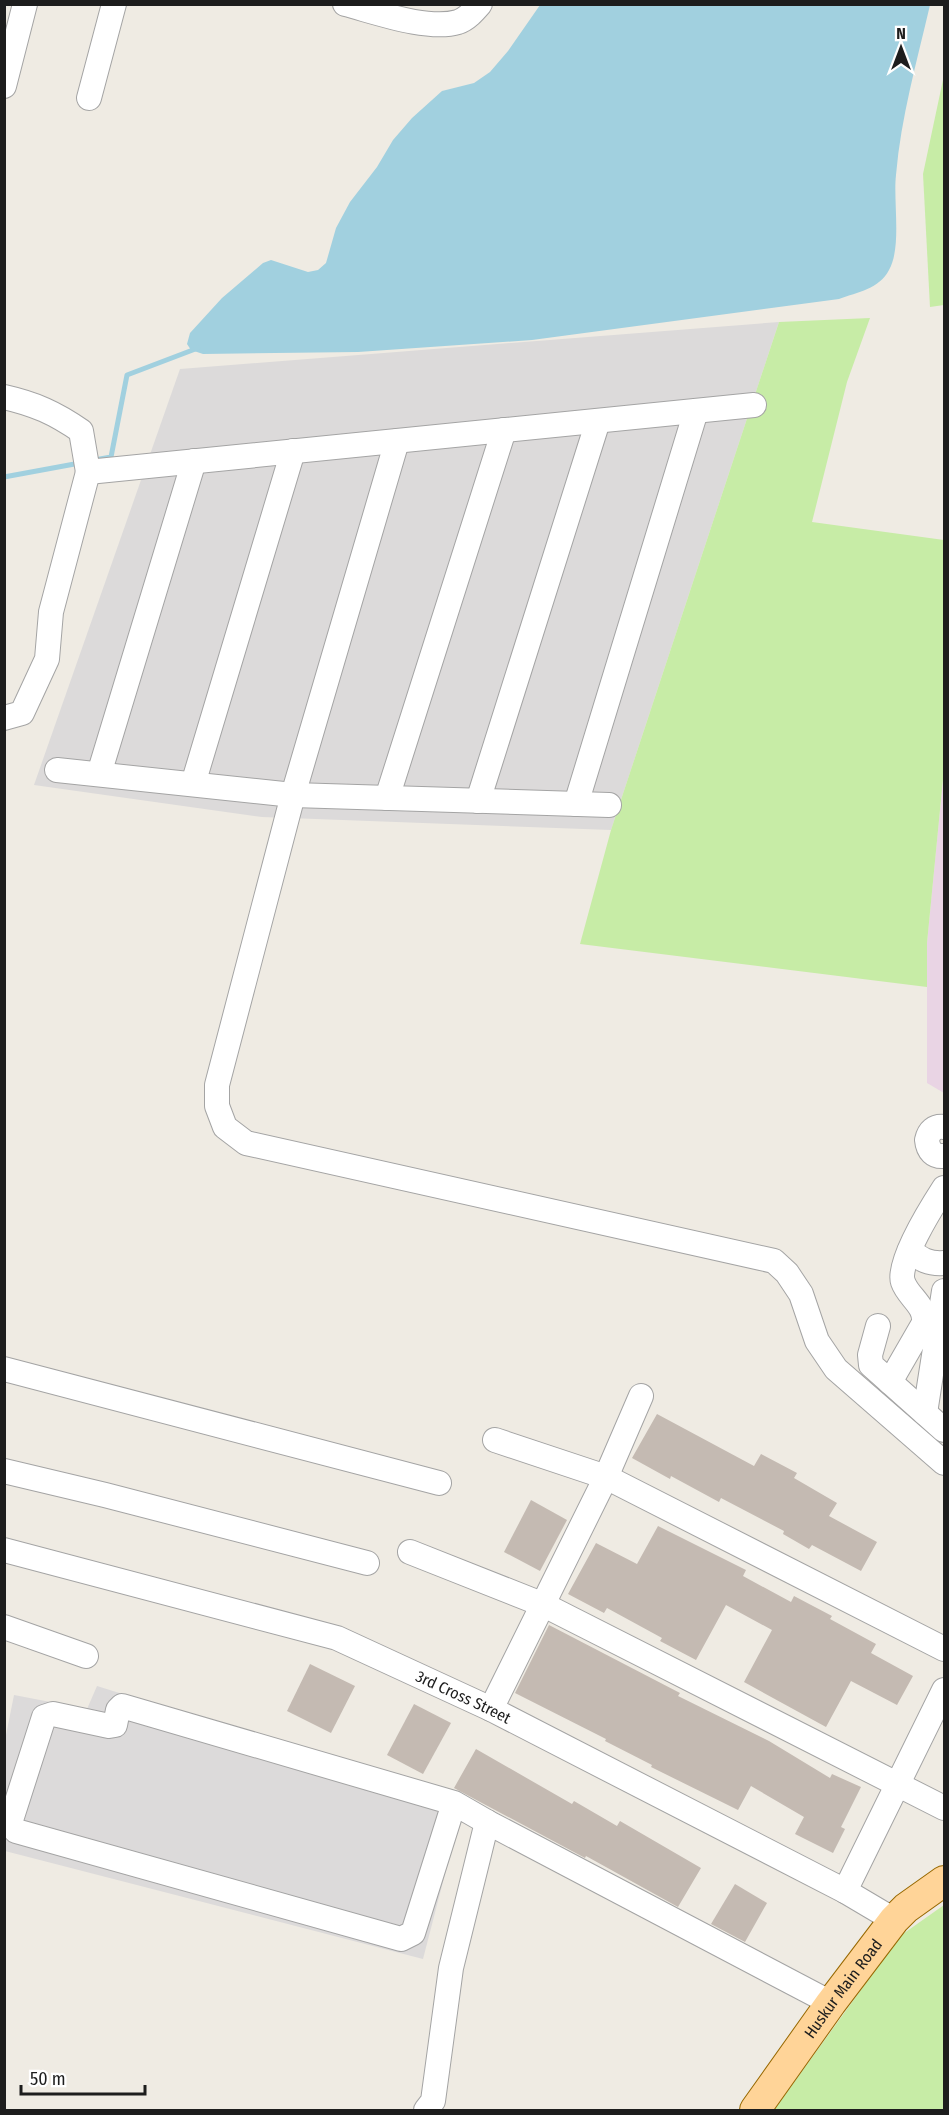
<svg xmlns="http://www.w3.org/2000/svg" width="949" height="2115" font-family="'Fira Sans Condensed',sans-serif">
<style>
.residential{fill:#dcdada}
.industrial{fill:#e9d4e4}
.grass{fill:#c7eca6}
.water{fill:#a1d0df}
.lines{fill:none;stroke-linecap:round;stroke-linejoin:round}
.stream{stroke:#a1d0df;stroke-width:5}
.building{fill:#c4bab2}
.minor-casing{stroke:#a4a4a4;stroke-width:26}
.major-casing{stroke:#976800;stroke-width:32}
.minor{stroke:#fff;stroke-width:24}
.major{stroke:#ffd498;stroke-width:30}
.labels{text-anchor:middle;stroke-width:5;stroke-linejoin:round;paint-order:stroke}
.street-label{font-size:16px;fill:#1d1d1d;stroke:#fff}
</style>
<rect width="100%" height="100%" fill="#efebe3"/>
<g class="residential">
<polygon points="779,322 611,830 262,817 34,785 180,369"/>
<polygon points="97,1686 464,1801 423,1959 5,1851 5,1740 14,1695 87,1709"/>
</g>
<polygon class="industrial" points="944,769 944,1093 927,1083 927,943"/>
<g class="grass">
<polygon points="944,75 944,305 930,307 923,174"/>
<polygon points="870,318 847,382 812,522 944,540 944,769 927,943 927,987 580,944 611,830 779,322"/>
<polygon points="944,1905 944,2110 774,2110 900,1936"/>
</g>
<path class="water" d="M540 5H930C917 61 901 117 896 175 893 201 902 247 889 270 879 289 858 292 839 299L532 340 358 352 203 354 191 350 187 344 190 333 222 298 263 263 271 260 308 272 318 270 326 263 336 228 350 202 377 167 393 140 412 118 442 91 474 83 490 72 508 51Z"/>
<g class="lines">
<g class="stream">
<polyline points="100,459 111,457 127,375 198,348"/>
<polyline points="4,477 80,463"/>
</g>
</g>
<g class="building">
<polygon points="657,1414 754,1466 761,1454 797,1473 794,1478 837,1503 829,1516 877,1542 861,1571 812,1545 809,1549 783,1534 784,1531 721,1498 719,1502 671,1476 670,1479 632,1458"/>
<polygon points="531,1500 567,1520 540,1571 504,1552"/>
<polygon points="658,1526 746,1570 743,1576 791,1602 794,1596 832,1616 830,1619 876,1644 871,1653 913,1676 897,1705 851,1681 826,1727 744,1682 772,1630 726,1605 696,1660 660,1641 662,1638 607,1608 604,1613 568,1594 596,1543 637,1564"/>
<polygon points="549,1625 680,1693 678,1696 769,1741 830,1778 832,1774 861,1787 841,1827 845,1829 833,1853 795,1834 804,1817 751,1786 738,1810 651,1767 652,1765 605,1741 606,1739 515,1693"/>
<polygon points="310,1664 355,1686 331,1733 287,1711"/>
<polygon points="414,1704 451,1723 423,1774 387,1755"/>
<polygon points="476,1749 572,1804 574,1801 617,1826 620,1821 701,1868 678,1907 586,1856 585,1858 454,1788"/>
<polygon points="735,1884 767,1903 745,1942 711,1924"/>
</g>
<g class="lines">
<defs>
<g id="minor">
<path d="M345 4C376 12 428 31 458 22 467 19 474 11 480 4"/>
<polyline points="4,86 25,4"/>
<polyline points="89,98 114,4"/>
<path d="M4 397C35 404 55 413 81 431L88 472 754 405"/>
<polyline points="397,441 293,795 217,1085 217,1106 225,1127 246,1143 774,1261 787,1273 801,1294 817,1341 836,1369 944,1463"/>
<polyline points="4,718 22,713 47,659 51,612 88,472"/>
<polyline points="57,770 293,795 609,805"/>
<polyline points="99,774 194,461"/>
<polyline points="193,784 293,451"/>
<polyline points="387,798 504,430"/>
<polyline points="478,801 598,421"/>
<polyline points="576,804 696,411"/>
<path d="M944 1127C934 1126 929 1131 927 1140 928 1151 934 1157 944 1156"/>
<path d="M910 1250C921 1260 929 1264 944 1263"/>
<polyline points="878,1326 870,1355 871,1365 944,1430"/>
<polyline points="4,1369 439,1483"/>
<path d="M890 1382 924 1323C926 1305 908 1297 903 1282 896 1263 933 1205 944 1188"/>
<polyline points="925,1413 944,1291"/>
<polyline points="495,1440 606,1477 944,1649"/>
<polyline points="4,1471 105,1495 367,1563"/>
<path id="s1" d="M4 1550 337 1638 491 1709 845 1891 894 1920"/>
<polyline points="410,1552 544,1605 944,1808"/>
<polyline points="4,1627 86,1656"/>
<polyline points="491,1709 606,1477 641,1396"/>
<polyline points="454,1803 413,1933 401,1939 16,1831 10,1823 44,1717 53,1714 109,1726 115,1725 118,1710 122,1706 454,1803 487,1822 831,2003"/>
<polyline points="845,1891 944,1690"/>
<polyline points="426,2110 433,2101 451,1968 487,1822"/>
</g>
<g id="major">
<path id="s2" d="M755 2110 831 2003 894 1920 906 1908 944 1881"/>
</g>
</defs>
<use href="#minor" class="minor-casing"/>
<use href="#major" class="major-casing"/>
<use href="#minor" class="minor"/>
<use href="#major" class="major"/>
</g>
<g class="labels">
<g class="street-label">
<text dy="6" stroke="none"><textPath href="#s1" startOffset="484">3rd Cross Street</textPath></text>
<text dy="6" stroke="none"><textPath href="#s2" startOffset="150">Huskur Main Road</textPath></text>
</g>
</g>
<rect width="949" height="2115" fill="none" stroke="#1d1d1d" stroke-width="12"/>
<g transform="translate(901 48)" stroke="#ffffff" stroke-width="4.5" paint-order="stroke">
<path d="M0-4.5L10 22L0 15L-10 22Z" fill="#1d1d1d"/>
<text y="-9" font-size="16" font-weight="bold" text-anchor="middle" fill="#1d1d1d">N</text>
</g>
<path d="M21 2085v9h124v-9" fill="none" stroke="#1d1d1d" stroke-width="3"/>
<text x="30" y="2085" font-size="18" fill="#1d1d1d" stroke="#ffffff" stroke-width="4.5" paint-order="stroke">50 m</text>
</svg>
